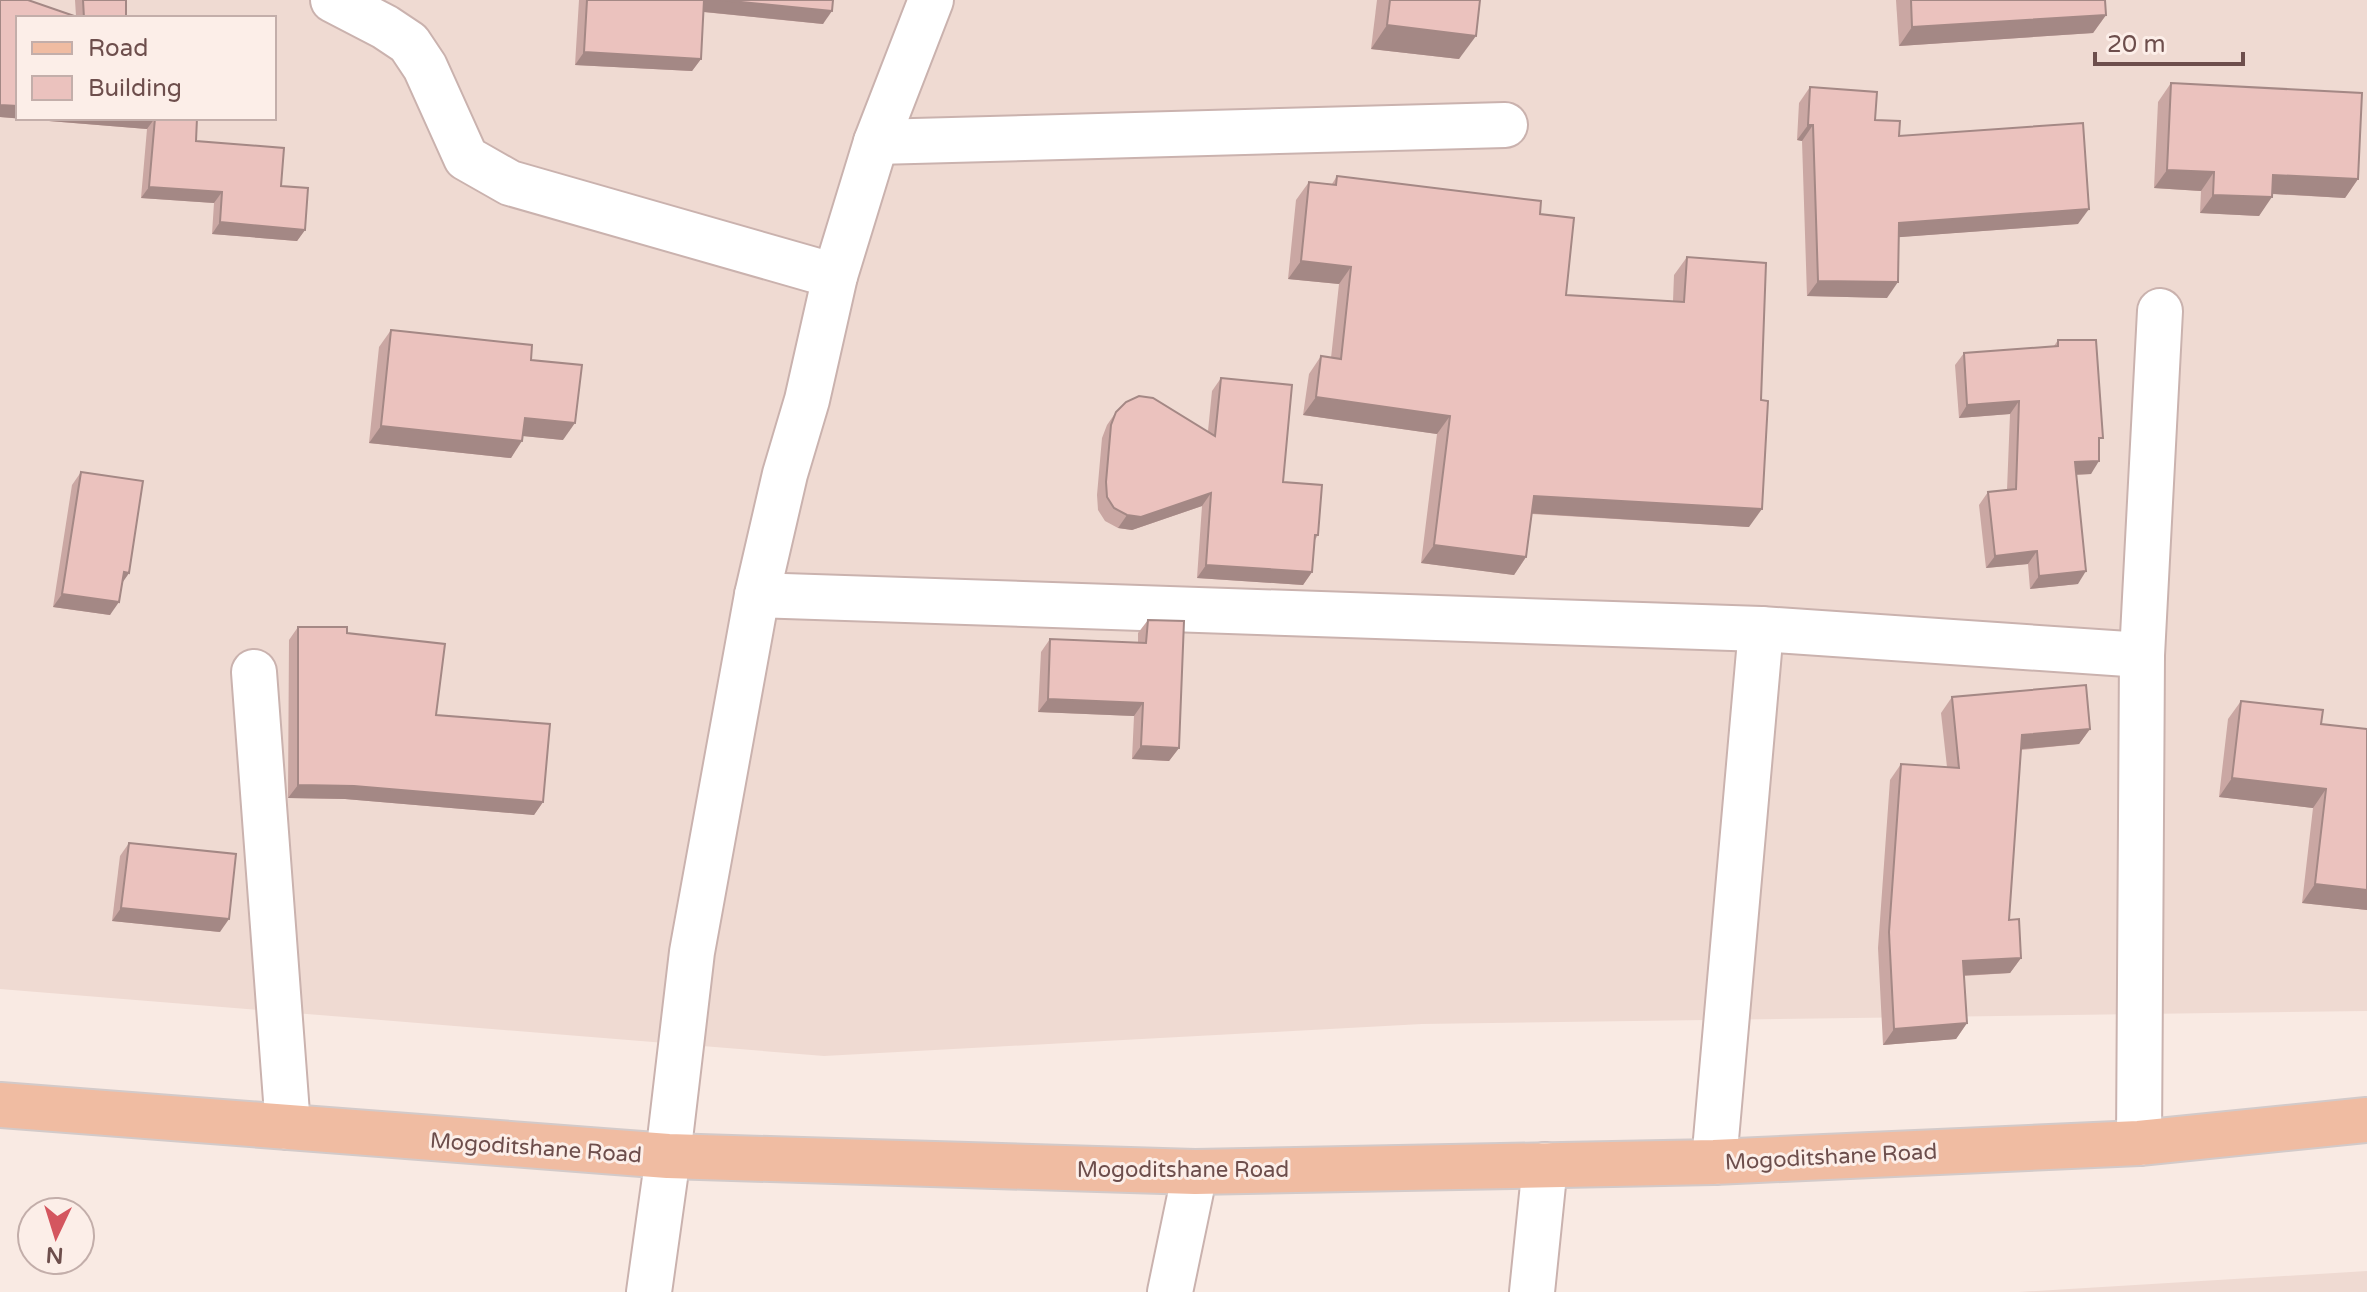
<svg xmlns="http://www.w3.org/2000/svg" width="2367" height="1292" font-family="'Varela Round',sans-serif">
<style>
.residential{fill:#efdad2;fill-rule:evenodd}
.lines{fill:none;stroke-linecap:round;stroke-linejoin:round}
.minor-casing{stroke:#cab2ae;stroke-width:48}
.major-casing{stroke:#d3cac9;stroke-width:48}
.minor{stroke:#fff;stroke-width:44}
.major{stroke:#f0bca2;stroke-width:44}
.wall{fill:#caa7a3}
.shaded-wall{fill:#a48885}
.building{fill:#ebc2be;stroke:#a48885;stroke-width:2}
.labels{text-anchor:middle;stroke-width:6;stroke-linejoin:round;paint-order:stroke}
.street-label{font-size:22px;fill:#6d4e4c;stroke:#fceee8}
</style>
<rect width="100%" height="100%" fill="#f9eae3"/>
<g class="residential">
<path d="M0 0H2367V1011L1422 1024 824 1056 0 989ZM18 18H274V118H18Z"/>
<polygon points="2367,1271 2367,1292 2019,1292"/>
</g>
<g class="lines">
<defs>
<g id="minor">
<polyline points="333,0 385,27 409,43 425,67 466,158 510,183 835,276"/>
<polyline points="876,142 1505,125"/>
<polyline points="757,595 1761,629 2142,655"/>
<polyline points="254,672 288,1127"/>
<polyline points="2139,1143 2142,655 2160,311"/>
<polyline points="1714,1162 1761,629"/>
<polyline points="649,1292 668,1156 692,952 757,595 785,474 807,400 835,276 876,142 931,0"/>
<polyline points="1170,1292 1195,1172"/>
<polyline points="1532,1292 1545,1165"/>
</g>
<polyline id="major" points="0,1105 668,1156 1195,1172 1714,1162 2139,1143 2367,1120"/>
</defs>
<use href="#minor" class="minor-casing"/>
<use href="#major" class="major-casing"/>
<use href="#minor" class="minor"/>
<use href="#major" class="major"/>
</g>
<g class="wall">
<polygon points="0,0 28,0 76,16 75,0 126,0 126,18 18,18 18,118 197,118 196,141 284,148 281,186 308,188 305,230 297,241 212,234 214,203 141,198 147,129 0,117"/>
<polygon points="579,0 833,0 823,24 703,12 701,59 692,71 575,65"/>
<polygon points="1377,0 1480,0 1459,59 1371,49"/>
<polygon points="1896,0 2105,0 2106,15 2093,33 1899,46"/>
<polygon points="2171,83 2358,179 2345,198 2272,194 2259,216 2200,213 2201,191 2154,188 2158,102"/>
<polygon points="1810,87 1875,120 1899,136 2078,224 1899,237 1887,298 1807,296 1802,141 1797,140 1799,103"/>
<polygon points="1337,176 1540,214 1566,295 1673,301 1674,275 1687,257 1749,527 1532,514 1526,557 1514,575 1421,563 1437,434 1303,415 1309,374 1321,356 1331,358 1339,284 1288,279 1296,200 1309,182 1332,184"/>
<polygon points="391,330 531,360 563,440 523,436 511,458 369,443 379,347"/>
<polygon points="2058,340 2099,443 2091,474 2076,475 2078,584 2030,589 2028,564 1986,568 1979,505 1988,492 2007,490 2010,414 1959,418 1955,365 1964,353 2054,346"/>
<polygon points="1221,378 1283,482 1318,535 1315,540 1312,572 1303,585 1197,578 1202,506 1132,530 1118,528 1105,521 1098,510 1097,495 1102,438 1107,425 1116,412 1208,431 1212,391"/>
<polygon points="81,472 129,573 122,583 110,615 53,607 72,485"/>
<polygon points="1148,620 1179,748 1169,761 1132,759 1134,716 1038,712 1041,652 1050,639 1138,643 1138,633"/>
<polygon points="298,627 347,633 436,715 543,802 534,815 345,799 288,798 289,640"/>
<polygon points="1952,697 2090,729 2079,744 2021,750 2009,920 2021,958 2010,973 1964,976 1967,1023 1956,1039 1883,1045 1878,948 1890,780 1901,764 1947,767 1941,713"/>
<polygon points="2241,701 2321,724 2367,729 2367,910 2302,903 2313,808 2219,797 2228,719"/>
<polygon points="129,843 220,932 112,921 120,856"/>
</g>
<g class="shaded-wall">
<polygon points="703,0 721,0 832,11 823,24 695,11"/>
<polygon points="2106,15 2093,33 1899,46 1912,27"/>
<polygon points="1387,25 1476,36 1459,59 1371,49"/>
<polygon points="584,52 701,59 692,71 575,65"/>
<polygon points="0,105 18,106 18,118 155,118 147,129 0,117"/>
<polygon points="1808,125 1813,125 1802,141 1797,140"/>
<polygon points="2167,170 2214,172 2201,191 2154,188"/>
<polygon points="2273,175 2358,179 2345,198 2260,193"/>
<polygon points="149,187 222,192 214,203 141,198"/>
<polygon points="2213,195 2272,197 2259,216 2200,213"/>
<polygon points="2089,209 2078,224 1888,238 1899,223"/>
<polygon points="220,222 305,230 297,241 212,234"/>
<polygon points="1301,261 1351,267 1339,284 1288,279"/>
<polygon points="1818,281 1898,282 1887,298 1807,296"/>
<polygon points="1316,397 1450,416 1437,434 1303,415"/>
<polygon points="2019,401 2010,414 1959,418 1967,405"/>
<polygon points="525,418 575,423 563,440 513,435"/>
<polygon points="381,426 522,441 511,458 369,443"/>
<polygon points="2099,461 2091,474 2066,475 2075,462"/>
<polygon points="1211,493 1202,506 1132,530 1118,528 1127,515"/>
<polygon points="1534,496 1762,509 1749,527 1522,513"/>
<polygon points="1434,545 1526,557 1514,575 1421,563"/>
<polygon points="2037,551 2028,564 1986,568 1995,556"/>
<polygon points="1206,565 1312,572 1303,585 1197,578"/>
<polygon points="2086,571 2078,584 2030,589 2039,576"/>
<polygon points="124,572 129,573 120,586"/>
<polygon points="62,594 119,602 110,615 53,607"/>
<polygon points="1048,699 1143,703 1134,716 1038,712"/>
<polygon points="2090,729 2079,744 2011,750 2022,735"/>
<polygon points="1141,746 1179,748 1169,761 1132,759"/>
<polygon points="2232,778 2326,789 2313,808 2219,797"/>
<polygon points="298,785 354,786 543,802 534,815 345,799 288,798"/>
<polygon points="2315,884 2367,890 2367,910 2302,903"/>
<polygon points="121,908 229,919 220,932 112,921"/>
<polygon points="2021,958 2010,973 1952,976 1963,961"/>
<polygon points="1967,1023 1956,1039 1883,1045 1894,1029"/>
</g>
<g class="building">
<polygon points="0,0 28,0 80,18 18,18 18,106 0,105"/>
<polygon points="83,0 126,0 126,18 84,18"/>
<polygon points="587,0 704,0 701,59 584,52"/>
<polygon points="721,0 833,0 832,11"/>
<polygon points="1390,0 1480,0 1476,36 1387,25"/>
<polygon points="1911,0 2105,0 2106,15 1912,27"/>
<polygon points="2171,83 2362,93 2358,179 2273,175 2272,197 2213,195 2214,172 2167,170"/>
<polygon points="1810,87 1877,92 1875,120 1900,121 1899,136 2083,123 2089,209 1899,223 1898,282 1818,281 1813,125 1808,125"/>
<polygon points="155,118 197,118 196,141 284,148 281,186 308,188 305,230 220,222 222,192 149,187"/>
<polygon points="1337,176 1541,201 1540,214 1574,218 1566,295 1684,302 1687,257 1766,263 1761,400 1768,401 1762,509 1534,496 1526,557 1434,545 1450,416 1316,397 1321,356 1341,359 1351,267 1301,261 1309,182 1336,185"/>
<polygon points="391,330 532,345 531,360 582,365 575,423 525,418 522,441 381,426"/>
<polygon points="2058,340 2096,340 2103,438 2099,438 2099,461 2075,462 2086,571 2039,576 2037,551 1995,556 1988,492 2016,489 2019,401 1967,405 1964,353 2058,346"/>
<polygon points="1221,378 1292,385 1283,482 1322,485 1318,535 1315,535 1312,572 1206,565 1211,493 1141,517 1127,515 1114,508 1107,497 1106,482 1111,425 1116,412 1126,402 1139,396 1153,398 1215,436"/>
<polygon points="81,472 143,481 129,573 124,572 119,602 62,594"/>
<polygon points="1148,620 1184,621 1179,748 1141,746 1143,703 1048,699 1050,639 1146,643"/>
<polygon points="298,627 347,627 347,633 445,644 436,715 550,724 543,802 354,786 298,785"/>
<polygon points="2086,685 2090,729 2022,735 2009,920 2019,919 2021,958 1963,961 1967,1023 1894,1029 1889,932 1901,764 1959,768 1952,697"/>
<polygon points="2241,701 2323,710 2321,724 2367,729 2367,890 2315,884 2326,789 2232,778"/>
<polygon points="129,843 236,854 229,919 121,908"/>
</g>
<g class="labels">
<g class="street-label">
<text transform="translate(536 1147) rotate(4)" y="8">Mogoditshane Road</text>
<text transform="translate(1831 1156) rotate(-3)" y="8">Mogoditshane Road</text>
<text x="1183" y="1177">Mogoditshane Road</text>
</g>
</g>
<rect x="16" y="16" width="260" height="104" fill="#fceee8" stroke="#c3aeaa" stroke-width="2"/>
<rect x="32" y="42" width="40" height="12" fill="#f0bca2" stroke="#c3aeaa" stroke-width="2"/>
<text x="88" y="56" font-size="24" fill="#6d4e4c">Road</text>
<rect x="32" y="76" width="40" height="24" fill="#ebc2be" stroke="#c3aeaa" stroke-width="2"/>
<text x="88" y="96" font-size="24" fill="#6d4e4c">Building</text>
<g transform="translate(56 1236) rotate(184)"><circle r="38" fill="#fceee8" stroke="#c3aeaa" stroke-width="2"/>
<path d="M0-6L14 30L0 20L-14 30Z" fill="#d4565f"/>
<text y="-12" font-size="22" font-weight="bold" text-anchor="middle" fill="#6d4e4c">N</text>
</g>
<path d="M2095 52v12h148v-12" fill="none" stroke="#6d4e4c" stroke-width="4"/>
<text x="2107" y="52" font-size="24" fill="#6d4e4c" stroke="#fceee8" stroke-width="6" paint-order="stroke">20 m</text>
</svg>
